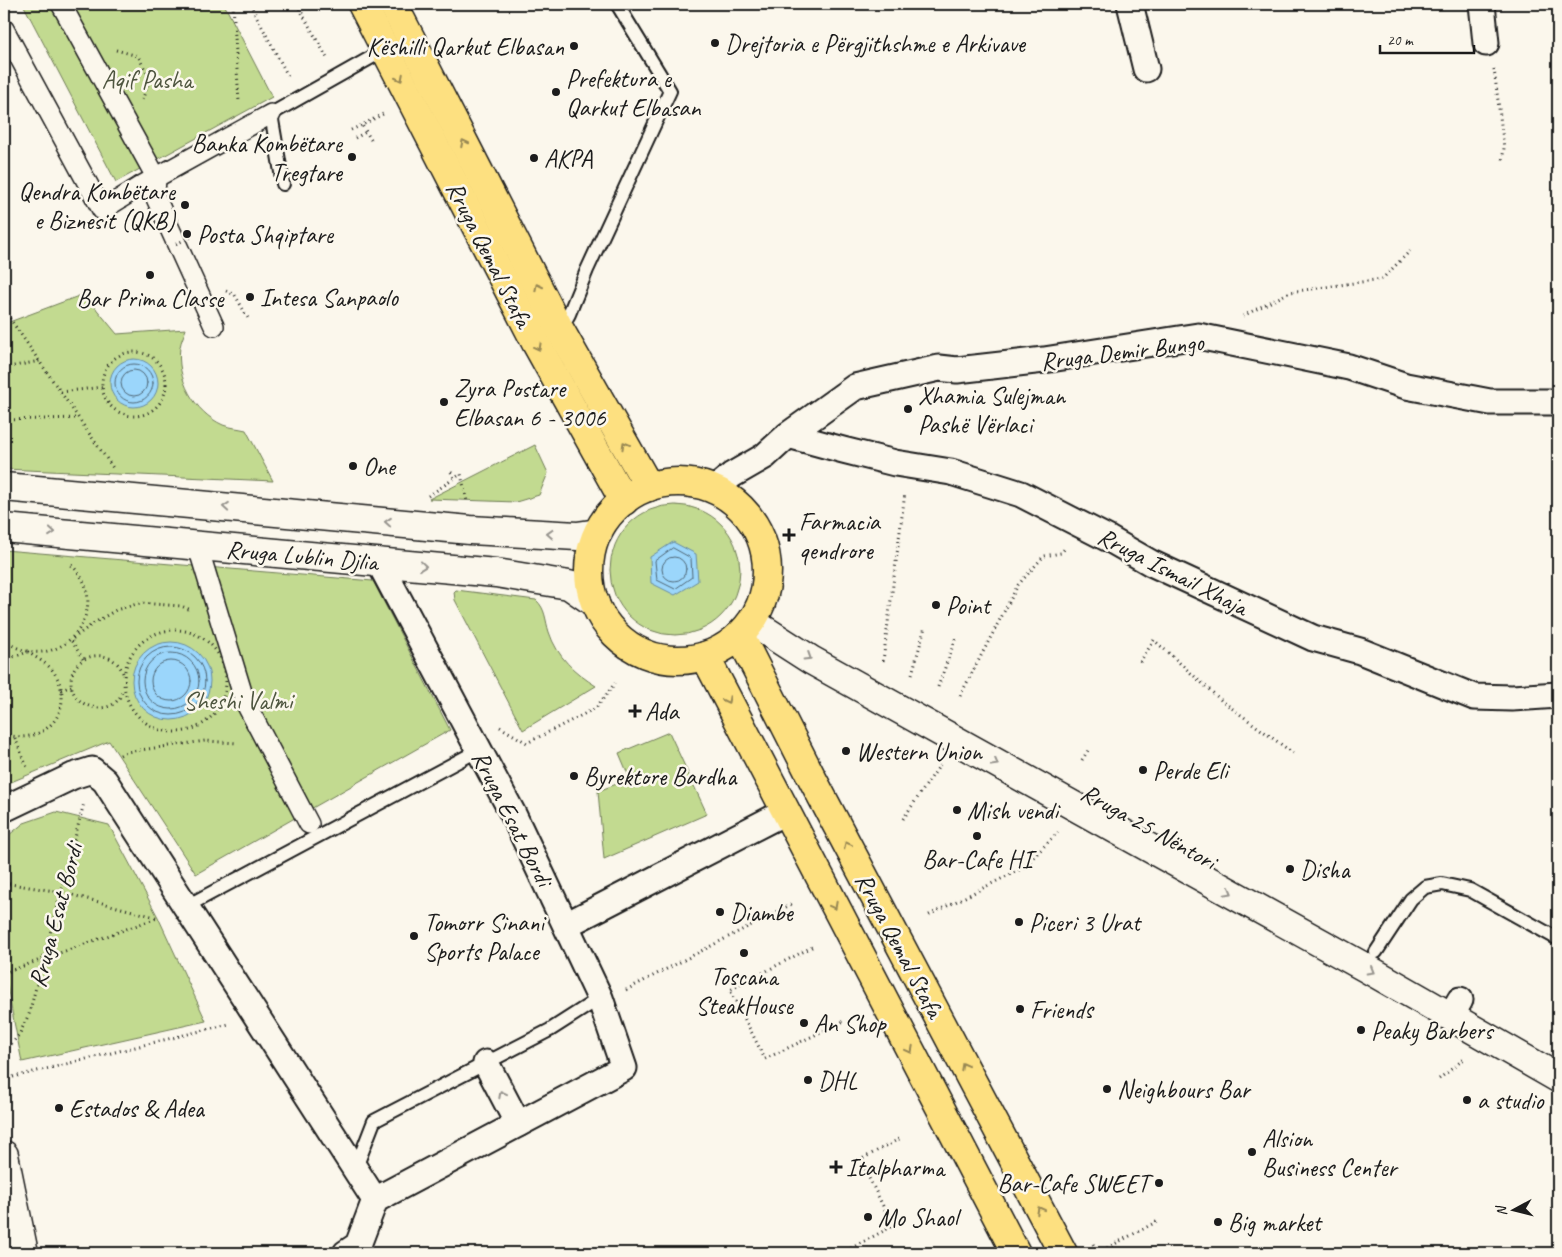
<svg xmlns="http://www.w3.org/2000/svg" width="1562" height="1257" font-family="Caveat,sans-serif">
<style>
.green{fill:#c2da90;stroke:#6f7b56}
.water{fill:#9bd6fb;stroke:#688ca2}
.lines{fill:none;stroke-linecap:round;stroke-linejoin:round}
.shore{stroke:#4f6675;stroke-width:1}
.service-casing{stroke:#1c1c1c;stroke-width:16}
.pedestrian-casing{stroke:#1c1c1c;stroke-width:22}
.minor-casing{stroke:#1c1c1c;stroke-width:29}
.tertiary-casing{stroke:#1c1c1c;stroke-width:31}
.secondary-casing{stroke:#1c1c1c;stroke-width:31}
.primary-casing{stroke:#1c1c1c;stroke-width:31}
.path{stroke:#1c1c1c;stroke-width:3;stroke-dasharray:1 4;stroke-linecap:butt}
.service{stroke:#fbf7ec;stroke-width:12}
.pedestrian{stroke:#fbf7ec;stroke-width:19}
.minor{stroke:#fbf7ec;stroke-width:25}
.tertiary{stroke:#fbf7ec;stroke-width:28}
.secondary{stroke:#fbf7ec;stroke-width:28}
.primary{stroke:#fde080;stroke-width:28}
.path-bridge{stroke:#1c1c1c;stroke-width:3;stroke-dasharray:1 4;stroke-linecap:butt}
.oneway{stroke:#988853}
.oneway2{stroke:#97948e}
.poi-dot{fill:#1c1c1c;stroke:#fbf7ec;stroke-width:2}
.labels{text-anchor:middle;stroke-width:5;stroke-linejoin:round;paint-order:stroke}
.poi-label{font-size:25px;fill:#1c1c1c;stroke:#fbf7ec;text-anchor:start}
.park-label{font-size:25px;fill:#4e553f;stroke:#fbf7ec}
.street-label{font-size:25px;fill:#1c1c1c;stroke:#fbf7ec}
</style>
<rect width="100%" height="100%" fill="#fbf7ec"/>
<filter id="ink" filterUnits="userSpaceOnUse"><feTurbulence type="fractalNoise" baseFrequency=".02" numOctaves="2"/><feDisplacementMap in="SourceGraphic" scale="10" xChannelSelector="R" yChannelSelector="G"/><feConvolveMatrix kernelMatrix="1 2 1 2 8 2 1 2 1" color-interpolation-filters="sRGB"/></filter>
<g filter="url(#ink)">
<g class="green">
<polygon points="23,4 224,4 272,97 116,182"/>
<path d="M84 294 117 334 186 329C184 335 181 341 180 347 176 379 194 412 223 425 231 428 238 428 246 430L273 481 4 469V324Z"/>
<polygon points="535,445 548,473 539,495 516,502 429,499"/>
<circle cx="675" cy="570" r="65"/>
<polygon points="4,550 373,581 450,730 196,874 109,741 4,785"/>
<path d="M456 590 536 600C546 609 545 620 549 632 557 657 575 673 596 686L523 730 455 600 454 592Z"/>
<polygon points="669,732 707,814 604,859 598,791 630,779 619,753"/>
<polygon points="56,812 109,825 158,917 206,1021 22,1062 4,971 4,839 24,823"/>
</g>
<g class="water">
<circle cx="134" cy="383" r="24"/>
<polygon points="673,542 696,554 698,581 675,595 651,583 650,557"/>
<circle cx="171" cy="681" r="39"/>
</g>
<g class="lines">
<g class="shore">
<circle cx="134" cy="383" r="19"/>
<circle cx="134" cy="383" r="13"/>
<polygon points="673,548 691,558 692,577 675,589 657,580 655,561"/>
<circle cx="674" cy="569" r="12"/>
<circle cx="171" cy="681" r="34"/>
<circle cx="171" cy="681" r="28"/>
<circle cx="171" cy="681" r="20"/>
</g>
<defs>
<g id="service">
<polyline points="283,184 271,114 388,48"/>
<polyline points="560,330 569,314 587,270 670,91 617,4"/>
<polyline points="185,907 479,750"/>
<polyline points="1376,952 1411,899 1425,887 1442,884 1470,890 1558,939"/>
<polyline points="355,1170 374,1121 550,1030 600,998"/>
</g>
<g id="pedestrian">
<polyline points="61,4 156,177 155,196 214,326"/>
<polyline points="4,29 102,210 139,187 271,114"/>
<polyline points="201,557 245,702 309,824"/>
</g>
<g id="minor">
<polyline points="1130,4 1146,69"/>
<polyline points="1482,4 1486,43"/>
<polyline points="788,435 843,450 895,463 951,472 1021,494 1109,539 1151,563 1313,638 1360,651 1474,697 1512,698 1558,695"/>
<polyline points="714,490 732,475 765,456 788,435 855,387 939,368 957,370 1044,360 1198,336 1349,367 1406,386 1490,402 1558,402"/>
<polyline points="4,809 73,776 92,770 105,781 375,1200"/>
<polyline points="566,925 785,812"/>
<polyline points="1451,1016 1460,1000"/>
<polyline points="486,1063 518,1124"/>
<polyline points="346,1253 358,1245 375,1200 624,1068 600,998 513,814 379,562"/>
</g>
<polyline id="tertiary" points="752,622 811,660 1366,968 1558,1078"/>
<g id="secondary">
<polyline points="4,487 470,530 577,536 598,533"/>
<polyline points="4,528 496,573 569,585 595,603"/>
<polyline points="4,1155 24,1253"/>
</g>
<g id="primary">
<polyline points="362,4 536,343 624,501"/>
<polyline points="393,4 560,330 649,487"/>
<circle cx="678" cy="571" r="89"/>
<polyline points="740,636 813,780 1063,1253"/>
<polyline points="705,656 1016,1253"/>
</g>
</defs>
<use href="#service" class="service-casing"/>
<use href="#pedestrian" class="pedestrian-casing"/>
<use href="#minor" class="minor-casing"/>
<use href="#tertiary" class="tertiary-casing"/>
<use href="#secondary" class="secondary-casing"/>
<use href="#primary" class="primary-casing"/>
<g class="path">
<polyline points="233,4 239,102"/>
<polyline points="250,4 289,78"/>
<polyline points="297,4 327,58"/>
<polyline points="116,50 138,56 150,79 142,100"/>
<polyline points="1494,69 1504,148 1502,162"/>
<polyline points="351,130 362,125"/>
<polyline points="355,138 366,132"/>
<polyline points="371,140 362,125 385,113"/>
<polyline points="226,291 235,295 248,318"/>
<polyline points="4,310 113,468"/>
<polyline points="1243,316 1290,292 1382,279 1410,251"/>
<circle cx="134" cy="384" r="32"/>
<polyline points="4,368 40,361"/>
<polyline points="61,392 103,387"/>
<polyline points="4,420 78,418"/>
<polyline points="451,472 454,478"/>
<polyline points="428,496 461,474 467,501"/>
<circle cx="175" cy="681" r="51"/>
<path d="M4 640C60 682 118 605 70 564"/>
<polyline points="83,659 71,640 94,623 116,610 140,603 181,606 191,610"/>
<path d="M4 660 28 652C36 658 47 663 53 671 79 708 45 748 4 734"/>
<polyline points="883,661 905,493"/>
<polyline points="1140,662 1154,640 1222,701 1293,753"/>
<path d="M123 673C113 646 72 652 71 681 71 711 117 719 123 689"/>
<polyline points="912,674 925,627"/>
<polyline points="938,687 956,637"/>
<polyline points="61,690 72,686"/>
<polyline points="960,696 1018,585 1044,556 1061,553 1066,547"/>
<polyline points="500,727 527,743 596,708 615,683"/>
<polyline points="15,738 27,767"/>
<polyline points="120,755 126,752 205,741 237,743"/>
<polyline points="1082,760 1089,749"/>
<polyline points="903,819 940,765"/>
<polyline points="4,883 61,892 159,918"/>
<polyline points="929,915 1023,868 1058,832"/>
<polyline points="812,947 730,990 765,1059 846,1020"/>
<polyline points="4,973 157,918"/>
<polyline points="626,990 792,904"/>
<polyline points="8,1048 19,1035 29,1014 84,803"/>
<polyline points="13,1077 229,1024"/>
<polyline points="1439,1079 1464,1059"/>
<polyline points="1093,1244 1098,1253"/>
<polyline points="1107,1248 1160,1220"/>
<polyline points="842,1253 893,1226 860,1160 901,1138"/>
</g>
<use href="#service" class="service"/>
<use href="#pedestrian" class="pedestrian"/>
<use href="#minor" class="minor"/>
<use href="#tertiary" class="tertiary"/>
<use href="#secondary" class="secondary"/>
<use href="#primary" class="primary"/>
<polyline class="path-bridge" points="176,244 193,236"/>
</g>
<defs><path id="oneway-chevron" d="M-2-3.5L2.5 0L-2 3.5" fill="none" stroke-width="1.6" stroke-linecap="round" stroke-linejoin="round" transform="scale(1.25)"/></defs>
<g class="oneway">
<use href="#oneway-chevron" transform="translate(400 78) rotate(63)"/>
<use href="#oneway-chevron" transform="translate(464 143) rotate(-117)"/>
<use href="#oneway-chevron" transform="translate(538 287) rotate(-117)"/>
<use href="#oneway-chevron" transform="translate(538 347) rotate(61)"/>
<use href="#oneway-chevron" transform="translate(625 445) rotate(-120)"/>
<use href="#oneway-chevron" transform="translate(727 700) rotate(63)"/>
<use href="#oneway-chevron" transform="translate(847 845) rotate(-118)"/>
<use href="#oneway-chevron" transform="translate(834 906) rotate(62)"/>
<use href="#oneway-chevron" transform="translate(910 1050) rotate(62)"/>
<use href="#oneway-chevron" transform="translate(964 1066) rotate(-118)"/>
<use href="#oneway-chevron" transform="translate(1040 1210) rotate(-118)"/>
</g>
<g class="oneway2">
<use href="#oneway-chevron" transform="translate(226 507) rotate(-175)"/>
<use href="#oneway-chevron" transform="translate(388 522) rotate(-175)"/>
<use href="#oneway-chevron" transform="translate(52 532) rotate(5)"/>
<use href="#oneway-chevron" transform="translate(550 534) rotate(-177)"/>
<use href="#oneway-chevron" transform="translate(423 566) rotate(6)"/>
<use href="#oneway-chevron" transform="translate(808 657) rotate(32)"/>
<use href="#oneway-chevron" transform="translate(995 763) rotate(29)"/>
<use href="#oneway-chevron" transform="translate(1229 892) rotate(29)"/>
<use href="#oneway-chevron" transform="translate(1371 971) rotate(30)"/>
<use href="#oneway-chevron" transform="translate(502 1094) rotate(-118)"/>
</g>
</g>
<g class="poi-dot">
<circle cx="715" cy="43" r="5"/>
<circle cx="574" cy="46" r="5"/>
<circle cx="556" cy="92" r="5"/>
<circle cx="352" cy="157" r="5"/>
<circle cx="534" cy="158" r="5"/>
<circle cx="185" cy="205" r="5"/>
<circle cx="187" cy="234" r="5"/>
<circle cx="150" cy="275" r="5"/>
<circle cx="250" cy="297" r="5"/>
<circle cx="444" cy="402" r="5"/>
<circle cx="908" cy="409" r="5"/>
<circle cx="353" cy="466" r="5"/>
<path d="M786.5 527.5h5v5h5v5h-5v5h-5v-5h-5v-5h5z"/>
<circle cx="936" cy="605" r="5"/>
<path d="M632.5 703.5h5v5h5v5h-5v5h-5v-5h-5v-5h5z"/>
<circle cx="846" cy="751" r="5"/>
<circle cx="1143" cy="770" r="5"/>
<circle cx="574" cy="776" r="5"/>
<circle cx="957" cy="810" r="5"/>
<circle cx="977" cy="836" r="5"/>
<circle cx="1290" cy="869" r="5"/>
<circle cx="720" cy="912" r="5"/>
<circle cx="1019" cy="922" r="5"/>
<circle cx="414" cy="936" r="5"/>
<circle cx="744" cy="953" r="5"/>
<circle cx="1020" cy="1009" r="5"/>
<circle cx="804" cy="1023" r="5"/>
<circle cx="1361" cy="1030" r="5"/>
<circle cx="808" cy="1080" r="5"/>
<circle cx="1107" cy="1089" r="5"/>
<circle cx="1467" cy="1100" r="5"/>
<circle cx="59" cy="1108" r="5"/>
<circle cx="1252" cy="1152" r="5"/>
<path d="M833.5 1159.5h5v5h5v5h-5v5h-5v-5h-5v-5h5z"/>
<circle cx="1159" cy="1183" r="5"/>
<circle cx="868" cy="1217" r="5"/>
<circle cx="1218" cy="1222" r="5"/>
</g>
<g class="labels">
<g class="poi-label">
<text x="725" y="52">Drejtoria e Përgjithshme e Arkivave</text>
<text x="564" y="55" text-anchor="end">Këshilli Qarkut Elbasan</text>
<text x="566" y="87">Prefektura e<tspan x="566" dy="29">Qarkut Elbasan</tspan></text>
<text x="342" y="152" text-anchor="end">Banka Kombëtare<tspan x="342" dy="29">Tregtare</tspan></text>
<text x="544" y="167">AKPA</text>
<text x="175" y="200" text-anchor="end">Qendra Kombëtare<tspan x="175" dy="29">e Biznesit (QKB)</tspan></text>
<text x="197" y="243">Posta Shqiptare</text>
<text x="260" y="306">Intesa Sanpaolo</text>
<text x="150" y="307" text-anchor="middle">Bar Prima Classe</text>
<text x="454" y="397">Zyra Postare<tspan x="454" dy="29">Elbasan 6 - 3006</tspan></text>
<text x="918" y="404">Xhamia Sulejman<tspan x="918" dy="29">Pashë Vërlaci</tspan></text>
<text x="363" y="475">One</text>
<text x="799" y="530">Farmacia<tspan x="799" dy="29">qendrore</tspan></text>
<text x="946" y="614">Point</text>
<text x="645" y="720">Ada</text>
<text x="856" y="760">Western Union</text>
<text x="1153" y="779">Perde Eli</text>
<text x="584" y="785">Byrektore Bardha</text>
<text x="967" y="819">Mish vendi</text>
<text x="977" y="868" text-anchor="middle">Bar-Cafe HI</text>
<text x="1300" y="878">Disha</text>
<text x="730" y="921">Diambe</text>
<text x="424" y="931">Tomorr Sinani<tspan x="424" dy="29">Sports Palace</tspan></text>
<text x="1029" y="931">Piceri 3 Urat</text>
<text x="744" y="985" text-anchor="middle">Toscana<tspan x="744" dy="29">SteakHouse</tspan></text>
<text x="1030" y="1018">Friends</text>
<text x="814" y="1032">An Shop</text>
<text x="1371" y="1039">Peaky Barbers</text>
<text x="818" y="1089">DHL</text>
<text x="1117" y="1098">Neighbours Bar</text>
<text x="1477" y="1109">a studio</text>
<text x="69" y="1117">Estados &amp; Adea</text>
<text x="1262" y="1147">Alsion<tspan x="1262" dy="29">Business Center</tspan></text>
<text x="846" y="1176">Italpharma</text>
<text x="1149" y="1192" text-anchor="end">Bar-Cafe SWEET</text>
<text x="878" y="1226">Mo Shaol</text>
<text x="1228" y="1231">Big market</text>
</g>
<g class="park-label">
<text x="147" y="88">Aqif Pasha</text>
<text x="238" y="709">Sheshi Valmi</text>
</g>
<g class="street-label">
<text transform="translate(490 254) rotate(63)" y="9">Rruga Qemal Stafa</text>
<text transform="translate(1122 351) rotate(-7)" y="9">Rruga Demir Bungo</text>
<text transform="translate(302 555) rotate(5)" y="9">Rruga Lublin Djlia</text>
<text transform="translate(1173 571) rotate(27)" y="9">Rruga Ismail Xhaja</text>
<text transform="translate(513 818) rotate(63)" y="9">Rruga Esat Bordi</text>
<text transform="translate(1149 826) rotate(29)" y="9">Rruga 25 Nëntori</text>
<text transform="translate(55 915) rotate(-75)" y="9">Rruga Esat Bordi</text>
<text transform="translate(900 945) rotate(62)" y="9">Rruga Qemal Stafa</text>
</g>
</g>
<rect width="1562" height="1257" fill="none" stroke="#fbf7ec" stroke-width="20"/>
<rect x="10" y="10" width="1542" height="1237" fill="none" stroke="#1c1c1c" stroke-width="2" filter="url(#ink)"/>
<g transform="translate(1514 1210) rotate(263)" stroke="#fbf7ec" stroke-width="4" paint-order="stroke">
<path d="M0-4L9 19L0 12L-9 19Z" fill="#1c1c1c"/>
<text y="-8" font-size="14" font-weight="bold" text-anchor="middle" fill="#1c1c1c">N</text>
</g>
<path d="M1380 45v8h94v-8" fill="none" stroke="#1c1c1c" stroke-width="2.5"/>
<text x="1387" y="45" font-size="15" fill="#1c1c1c" stroke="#fbf7ec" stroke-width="4" paint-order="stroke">20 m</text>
</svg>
